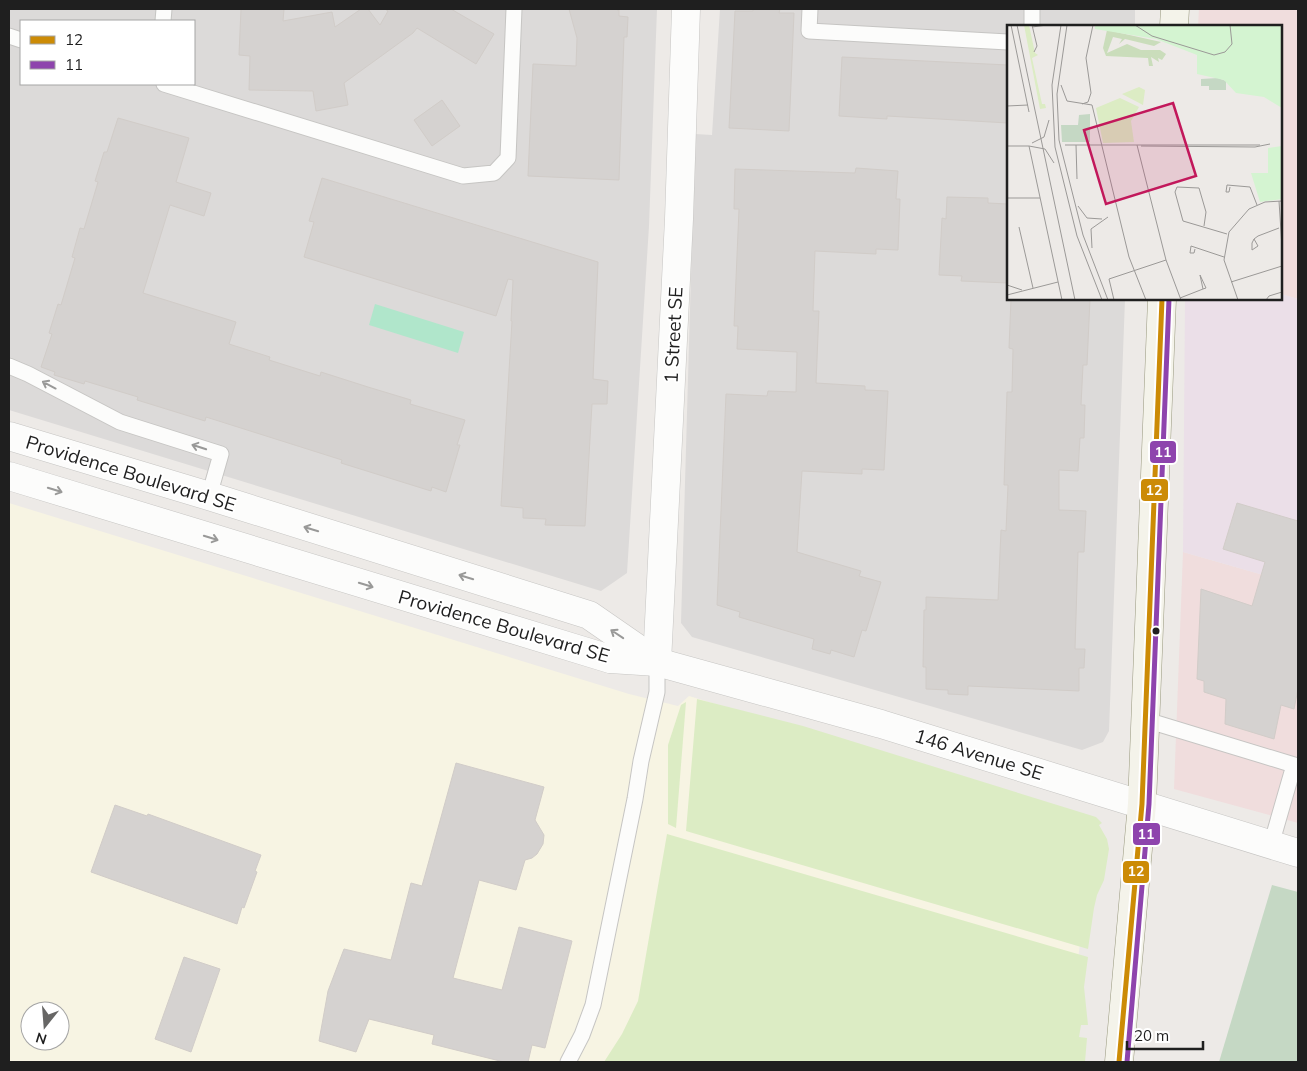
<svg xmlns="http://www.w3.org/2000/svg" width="1307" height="1071" font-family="Mulish,sans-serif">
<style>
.residential{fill:#dcdad9;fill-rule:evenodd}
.commercial{fill:#f0dddd}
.industrial{fill:#ebdfe8}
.education{fill:#f7f4e3;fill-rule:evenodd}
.grass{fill:#dcecc4}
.cemetery{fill:#c5d8c4}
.pitch{fill:#b0e6cb}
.building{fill:#d5d2d0;stroke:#d1ccc8}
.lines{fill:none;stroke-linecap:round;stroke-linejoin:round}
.lane-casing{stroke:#c6c5c3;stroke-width:17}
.street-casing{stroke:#c6c5c3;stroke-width:29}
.secondary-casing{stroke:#98987e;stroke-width:29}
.lane{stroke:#fcfcfb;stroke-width:15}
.street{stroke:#fcfcfb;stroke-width:28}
.secondary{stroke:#f4f3ea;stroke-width:28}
.bus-1-casing{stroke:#fff;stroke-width:9}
.bus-2-casing{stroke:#fff;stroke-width:9}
.bus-1{stroke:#cc8b06;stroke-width:5}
.bus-2{stroke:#8e44ad;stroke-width:5}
.oneway{stroke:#999998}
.bus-dot{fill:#1f1f1f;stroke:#fff;stroke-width:2}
.labels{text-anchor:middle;stroke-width:4;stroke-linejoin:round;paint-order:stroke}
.street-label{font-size:19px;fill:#1f1f1f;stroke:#fff}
.inset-road{fill:none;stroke:#9b9997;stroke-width:1}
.view{fill:#c2185b;fill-opacity:0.15;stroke:#c2185b;stroke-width:2.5}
.inset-edge{fill:none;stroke:#1f1f1f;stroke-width:2.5}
.line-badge{stroke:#fff;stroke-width:2}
.badge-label{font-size:14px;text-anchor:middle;font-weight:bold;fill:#fff}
</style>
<rect width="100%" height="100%" fill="#edeae7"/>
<g class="residential">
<path d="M9 9H657L649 226 627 573 601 591 9 410ZM21 21H194V84H21Z"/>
<polygon points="720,9 1135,9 1135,26 1008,26 1008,299 1125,299 1109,731 1103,742 1082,750 692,637 681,623 695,134 712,135"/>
</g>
<g class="commercial">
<polygon points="1199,9 1298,9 1298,299 1281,294 1281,26 1198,26"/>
<polygon points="1183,552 1298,585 1298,823 1174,789"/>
</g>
<polygon class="industrial" points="1281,294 1298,299 1298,585 1183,552 1185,299 1281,299"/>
<path class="education" d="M9 503 629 694 678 706 689 696 1064 809 1087 890 1075 982 1074 1062H9ZM30 1011H60V1041H30Z"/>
<g class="grass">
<polygon points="697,699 803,726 1096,817 1102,823 1099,825 1107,839 1109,849 1104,880 1097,895 1094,908 1088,949 686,831"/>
<polygon points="686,702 676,828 668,824 668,745 681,705"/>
<polygon points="667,834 1088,957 1084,987 1088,1025 1081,1025 1079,1037 1087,1038 1085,1062 604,1062 622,1034 638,1001"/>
</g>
<polygon class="cemetery" points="1272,885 1298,892 1298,1062 1219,1062"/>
<polygon class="pitch" points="375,304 464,332 458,353 369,325"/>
<g class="building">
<polygon points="241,9 284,9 283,21 332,12 335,27 361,9 368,9 380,25 388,11 385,9 451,9 494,34 476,64 417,28 413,33 344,83 348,105 316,111 313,91 249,90 250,56 239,55"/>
<polygon points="569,9 617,9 617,10 619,10 619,16 628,17 627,37 624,37 619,180 528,176 533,64 576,66 577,38"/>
<polygon points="753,9 780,9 779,13 794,13 789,131 729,128 735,11 753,11"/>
<polygon points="842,57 1008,65 1008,123 887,116 887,119 839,116"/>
<polygon points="442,100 460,126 432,146 414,120"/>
<polygon points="118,118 189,138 176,182 211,193 204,216 170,205 143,293 236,322 229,344 270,357 269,360 320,376 321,372 368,387 411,400 410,404 465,420 457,445 460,445 446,492 432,487 431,491 341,463 342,460 206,417 205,421 137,400 138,397 85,381 84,384 54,375 55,372 41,367 52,334 49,333 58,304 61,305 75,258 72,257 80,228 84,229 98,182 95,181 104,152 107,152"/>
<polygon points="856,168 898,171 896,199 900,199 898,250 876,249 876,254 815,251 813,311 819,311 816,383 865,386 865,390 888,391 884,470 862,469 862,474 802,471 797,552 861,571 859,576 881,582 866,631 862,630 854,657 831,650 830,654 812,649 814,639 739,617 740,612 717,605 726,394 767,396 768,391 796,392 797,352 737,349 738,326 734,326 739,209 734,209 735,169 855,173"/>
<polygon points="322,178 598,262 593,379 608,381 607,404 592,404 585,526 545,525 546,519 523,518 523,508 501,506 512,321 511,321 513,280 508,279 496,316 304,257 314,222 309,221"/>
<polygon points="947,197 988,198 988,203 1008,204 1008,283 961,281 962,276 939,275 942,218 946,219"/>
<polygon points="1011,299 1090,299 1087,365 1083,365 1081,405 1085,405 1084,438 1080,438 1078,471 1059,470 1059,510 1086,511 1084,552 1078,552 1075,649 1085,649 1084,668 1079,668 1079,691 968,686 968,695 948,694 948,690 926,689 926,667 923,667 924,610 926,610 926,597 998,600 1001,530 1006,531 1008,485 1004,485 1007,392 1012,392 1013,349 1009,348"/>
<polygon points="1237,503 1298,521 1298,689 1294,709 1281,705 1274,739 1225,724 1226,699 1204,692 1204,681 1197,679 1201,589 1252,606 1265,562 1223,549"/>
<polygon points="456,763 544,787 535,820 544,835 543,844 537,854 532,858 525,860 516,890 479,880 453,978 502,990 519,927 572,941 545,1048 532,1045 528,1062 504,1062 432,1044 434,1035 369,1019 356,1052 319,1041 328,991 344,949 391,960 411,883 422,886"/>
<polygon points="115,805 147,816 148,814 261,855 255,871 257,872 244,908 242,907 237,924 91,872"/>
<polygon points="184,957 220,969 191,1052 155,1039"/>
</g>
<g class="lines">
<defs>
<g id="lane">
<polyline points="810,9 809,31 1008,42"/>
<polyline points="163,21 164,9"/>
<polyline points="1032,26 1032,9"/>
<polyline points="9,36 21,40"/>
<polyline points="164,84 463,176 494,173 508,158 514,9"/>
<polyline points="9,366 28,374 120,422 221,454 209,496"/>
<polyline points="1146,720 1294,765 1271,845"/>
<polyline points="568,1062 582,1035 593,1005 635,799 641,761 657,692 657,662"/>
</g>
<g id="street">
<polyline points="9,436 209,496 589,615 657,662"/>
<polyline points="9,476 610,659 657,662 881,724 1298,853"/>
<polyline points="657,662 679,219 686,9"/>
</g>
<g id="secondary">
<polyline points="1174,26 1175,9"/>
<polyline points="1119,1062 1142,804 1162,299"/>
</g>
</defs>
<use href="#lane" class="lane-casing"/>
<use href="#street" class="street-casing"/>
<use href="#secondary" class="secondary-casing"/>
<use href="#lane" class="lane"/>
<use href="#street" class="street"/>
<use href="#secondary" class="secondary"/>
<defs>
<polyline id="bus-1" points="1119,1062 1142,804 1162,299"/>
<polyline id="bus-2" points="1127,1062 1149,804 1169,299"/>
</defs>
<use href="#bus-1" class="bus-1-casing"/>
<use href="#bus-2" class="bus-2-casing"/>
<use href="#bus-1" class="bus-1"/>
<use href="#bus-2" class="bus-2"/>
</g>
<defs><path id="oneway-shaft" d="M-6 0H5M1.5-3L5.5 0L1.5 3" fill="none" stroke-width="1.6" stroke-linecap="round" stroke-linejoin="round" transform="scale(1.25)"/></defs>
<g class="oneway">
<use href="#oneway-shaft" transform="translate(49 385) rotate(-152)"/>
<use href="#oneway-shaft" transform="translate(199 447) rotate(-162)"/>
<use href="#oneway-shaft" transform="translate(55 490) rotate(17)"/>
<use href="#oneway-shaft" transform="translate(311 529) rotate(-163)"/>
<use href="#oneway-shaft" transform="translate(211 538) rotate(17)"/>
<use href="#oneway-shaft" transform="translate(466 577) rotate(-163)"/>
<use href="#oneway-shaft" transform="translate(366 585) rotate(17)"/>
<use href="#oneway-shaft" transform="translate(617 634) rotate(-146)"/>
</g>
<circle class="bus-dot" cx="1156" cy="631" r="4.5"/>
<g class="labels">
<g class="street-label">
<text transform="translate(673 335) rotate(-87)" y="7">1 Street SE</text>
<text transform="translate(131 473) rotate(17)" y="7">Providence Boulevard SE</text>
<text transform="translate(504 626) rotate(16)" y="7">Providence Boulevard SE</text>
<text transform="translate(979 754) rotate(17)" y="7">146 Avenue SE</text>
</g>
</g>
<g transform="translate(1007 25)">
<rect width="275" height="275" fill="#edeae7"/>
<path d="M17 0H22L28 28 31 30 25 33 35 79H38L39 83 33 84ZM132 62 138 65 136 80 115 69ZM113 73 132 82 124 96 127 117 96 118 89 83Z" fill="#dcecc4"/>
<path d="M100 5 154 17 147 21 118 14 112 19 115 14 106 12 100 28 120 19 134 25H153L159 29 155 35 151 33 152 37 144 32 146 41H142L141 33 99 31 96 23Z" fill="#caddbb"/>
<path d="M211 53 219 56V65H202V61H194V54ZM83 89V117H55L54 100H71L72 90Z" fill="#c5d8c4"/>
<path d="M88 0H275V83L257 72 229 68 217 55 190 49V30L149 14 88 4ZM275 121V174L253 177 244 148H261V123Z" fill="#d4f4d1"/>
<path class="inset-road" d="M4 0 22 87M10 0 68 275M25 0 30 21 27 27M54 0 45 60 48 122 70 211 95 275M60 0 50 69 52 115 76 210 101 275M128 0 145 11 207 30 218 27 225 19 223 0M25 2 40 0M54 60 60 76 85 80M84 68 79 33 86 0M75 79 81 77 84 68M85 80 122 232 139 275M0 81 21 80M25 118 37 112 42 95M58 120H253M69 120 70 154M130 120 159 235 174 275M0 121H22M22 121 55 275M22 121 38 124 47 138M134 121 248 122 263 119M223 162 222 167H219L220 160 243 162 250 180M0 173H33M272 176 275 222M71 181 80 193 95 194M197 201 199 187 192 163 170 162 168 167 176 196 220 209M12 202 26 263M247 214 251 221 245 225V218L247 214 251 211 272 203M85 223 84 204 101 192M188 224 187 228H183L184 221 217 232M224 257 275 241M0 260 15 265M0 270 51 257M173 273 196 264 199 263 193 250 196 264M107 275 102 254 159 235M231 275 217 235 222 207 242 184 258 177 275 176M259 275 262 271 275 267"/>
<path class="view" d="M166 78 189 151 99 179 77 105Z"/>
<rect width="275" height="275" class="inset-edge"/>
</g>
<g class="line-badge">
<rect x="1149" y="440" width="28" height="24" rx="5" fill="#8e44ad"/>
<rect x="1140" y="478" width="29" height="24" rx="5" fill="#cc8b06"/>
<rect x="1132" y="822" width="29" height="24" rx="5" fill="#8e44ad"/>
<rect x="1122" y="860" width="28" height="24" rx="5" fill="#cc8b06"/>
</g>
<g class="badge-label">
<text x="1163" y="457">11</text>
<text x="1154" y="495">12</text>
<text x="1146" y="839">11</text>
<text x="1136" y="876">12</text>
</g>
<rect width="1307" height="1071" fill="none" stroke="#1f1f1f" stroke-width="20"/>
<rect x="20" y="20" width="175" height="65" fill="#ffffff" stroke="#a5a5a5"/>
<rect x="30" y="36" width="25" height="8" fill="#cc8b06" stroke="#a5a5a5"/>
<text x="65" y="45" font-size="15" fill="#1f1f1f">12</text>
<rect x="30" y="61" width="25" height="8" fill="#8e44ad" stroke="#a5a5a5"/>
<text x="65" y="70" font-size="15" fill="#1f1f1f">11</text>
<g transform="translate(45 1026) rotate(197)"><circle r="24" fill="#ffffff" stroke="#a5a5a5"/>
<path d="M0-4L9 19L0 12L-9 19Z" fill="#676665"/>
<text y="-8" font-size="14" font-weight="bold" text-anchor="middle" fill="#1f1f1f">N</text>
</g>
<path d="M1127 1041v8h76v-8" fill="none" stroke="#1f1f1f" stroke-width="2.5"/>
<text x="1134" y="1041" font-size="15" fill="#1f1f1f" stroke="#ffffff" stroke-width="4" paint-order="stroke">20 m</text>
</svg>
